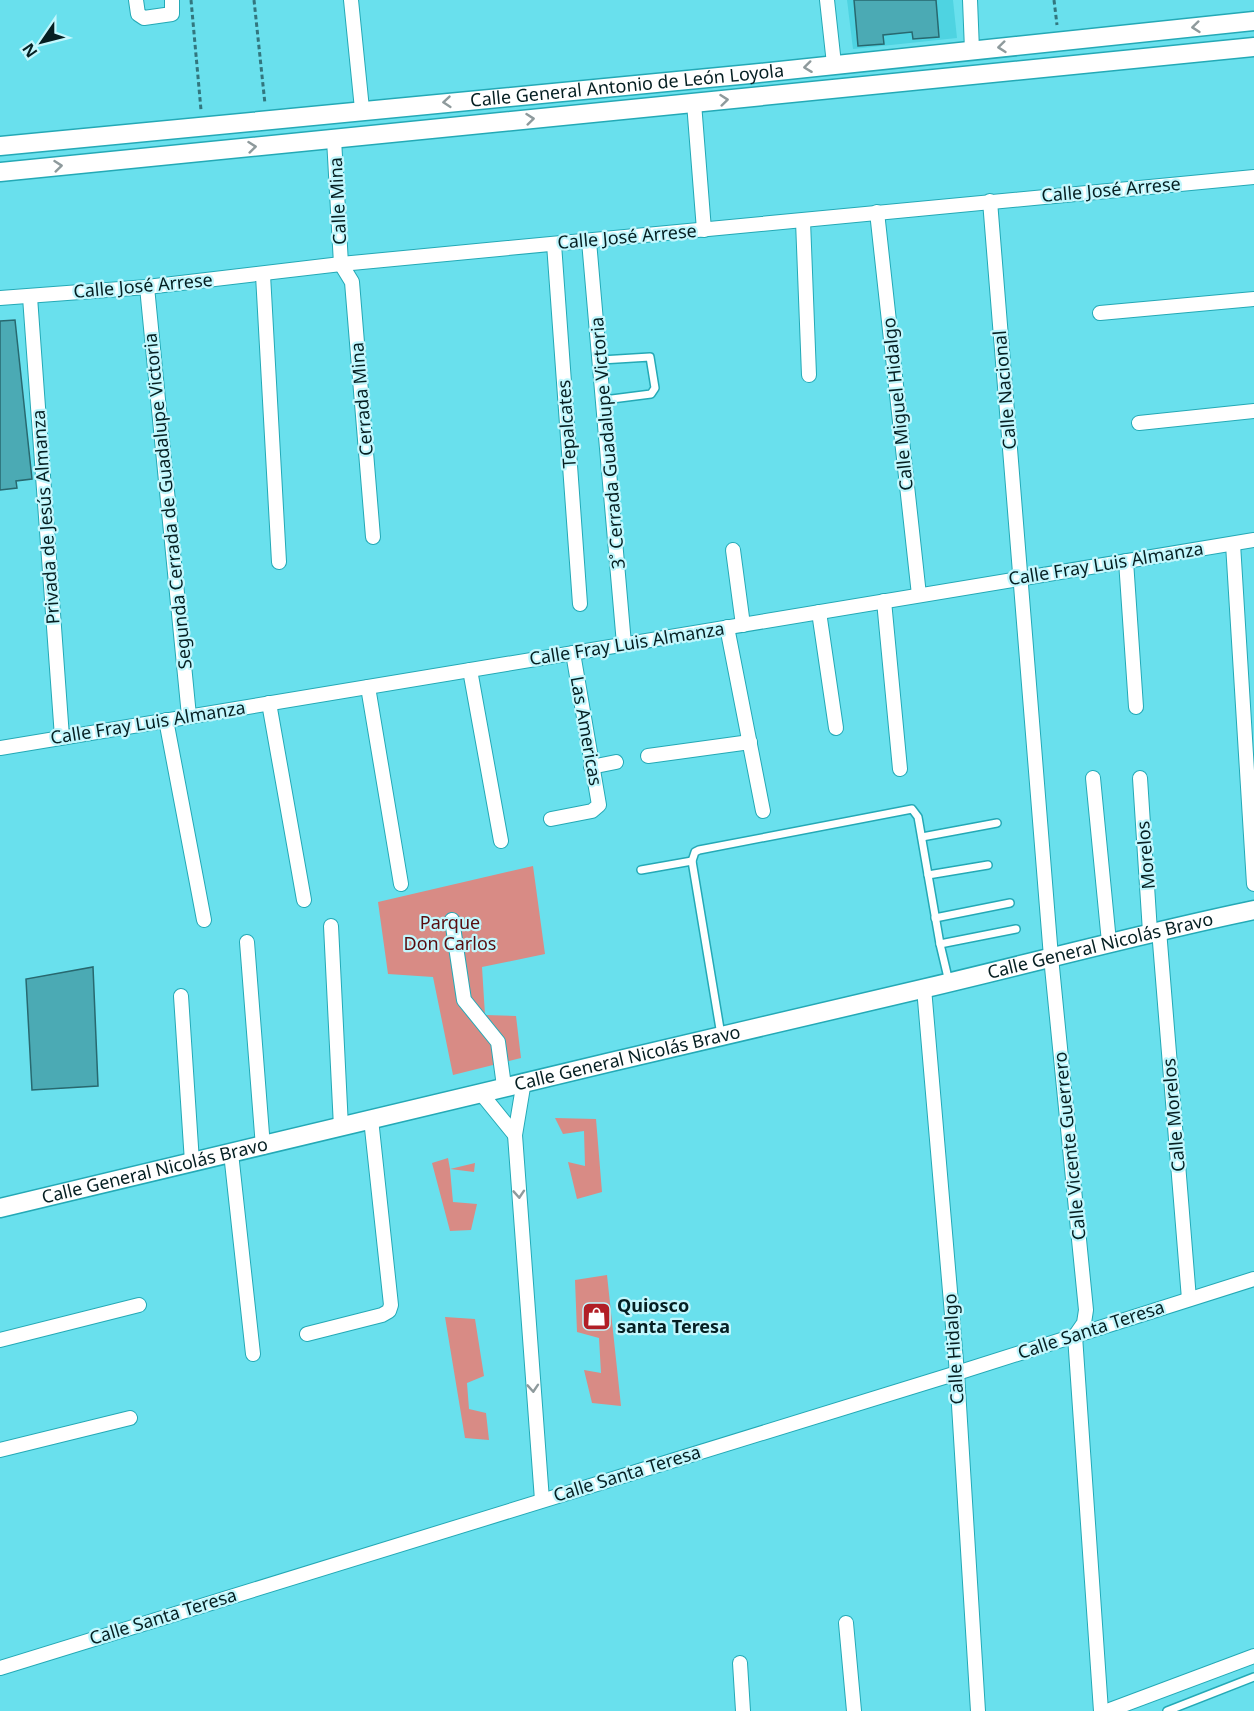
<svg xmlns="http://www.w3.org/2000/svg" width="1254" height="1711" font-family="'Noto Sans',sans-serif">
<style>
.built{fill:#4ed3e1}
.green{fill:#d88b85}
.building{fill:#4baab4;stroke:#28686f;stroke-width:1.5}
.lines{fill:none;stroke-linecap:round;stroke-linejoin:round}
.service-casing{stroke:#24a9b6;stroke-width:10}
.minor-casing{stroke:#24a9b6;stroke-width:16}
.tertiary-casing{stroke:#24a9b6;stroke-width:21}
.path{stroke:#32767e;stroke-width:3;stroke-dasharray:4.5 3;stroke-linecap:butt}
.service{stroke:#fff;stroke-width:7}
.minor{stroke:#fff;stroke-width:14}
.tertiary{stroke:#fff;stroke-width:18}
.oneway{stroke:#8e9a9c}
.labels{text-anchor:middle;stroke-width:4.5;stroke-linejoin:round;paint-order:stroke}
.street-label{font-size:18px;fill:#051f22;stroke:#c2f7fd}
.park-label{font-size:18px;fill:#580c0f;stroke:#c2f7fd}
.poi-label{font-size:18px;font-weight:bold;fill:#051f22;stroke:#c2f7fd;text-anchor:start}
</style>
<rect width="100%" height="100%" fill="#69e0ed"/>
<polygon class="built" points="847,0 953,0 957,38 853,49"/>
<g class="green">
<polygon points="533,866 545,954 482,967 485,1015 516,1016 521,1058 453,1075 433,977 388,974 378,902"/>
<polygon points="555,1118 596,1119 602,1192 577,1199 568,1162 585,1166 584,1131 563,1134"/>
<polygon points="448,1158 450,1169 475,1163 474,1172 450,1169 453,1202 477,1204 471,1230 450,1231 432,1163"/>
<polygon points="607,1275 621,1406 592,1403 584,1370 601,1373 599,1338 577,1332 575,1280"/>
<polygon points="445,1317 475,1319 484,1376 467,1383 469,1409 486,1413 489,1440 465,1438"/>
</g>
<g class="building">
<polygon points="854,0 936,0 939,37 913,39 912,32 883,35 884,44 858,46"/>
<polygon points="15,320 32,479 16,481 17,488 0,490 0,321"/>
<polygon points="93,967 98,1086 32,1090 26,979"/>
</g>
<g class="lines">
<defs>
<g id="service">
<polyline points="601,360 650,357 655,388 651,394 604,400"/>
<polyline points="922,837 997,823"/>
<polyline points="641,870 692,861"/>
<polyline points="928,875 988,865"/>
<polyline points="935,918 1010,903"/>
<polyline points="940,944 1016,929"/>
<polyline points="721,1035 692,861 695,852 699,850 912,809 918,817 940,944 949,982"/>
<polyline points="1167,1711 1254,1677"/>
</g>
<g id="minor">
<polyline points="136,0 138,14 144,18 172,14 172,0"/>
<polyline points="351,0 362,109"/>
<polyline points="827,0 834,64"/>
<polyline points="970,0 972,50"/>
<polyline points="694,103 704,230"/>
<polyline points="334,139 341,264 352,282 373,537"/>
<polyline points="990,201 1051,957 1086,1310 1084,1323 1075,1336 1101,1711"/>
<polyline points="877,212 919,595"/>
<polyline points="803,221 809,375"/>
<polyline points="589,241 624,644"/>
<polyline points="554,244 580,604"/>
<polyline points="263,275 279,562"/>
<polyline points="147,287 189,716"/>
<polyline points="30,297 62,737"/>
<polyline points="0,298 147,287 341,264 1254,177"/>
<polyline points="1100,313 1254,299"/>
<polyline points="1139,423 1254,411"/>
<polyline points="1233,544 1254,884"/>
<polyline points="733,550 743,625"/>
<polyline points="1126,561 1136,707"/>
<polyline points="884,601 900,769"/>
<polyline points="819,612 836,728"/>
<polyline points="727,627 763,811"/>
<polyline points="470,670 501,841"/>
<polyline points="368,687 401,884"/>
<polyline points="269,703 304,900"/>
<polyline points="166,720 204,920"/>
<polyline points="0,748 1254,540"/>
<polyline points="648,756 750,742"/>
<polyline points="591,767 616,762"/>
<polyline points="1093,778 1109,942"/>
<polyline points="1140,778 1150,932"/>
<polyline points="551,819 592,811 599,805 573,653"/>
<polyline points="452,920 464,1000 498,1042 504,1086"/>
<polyline points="331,926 341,1127"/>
<polyline points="1159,930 1189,1299"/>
<polyline points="247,942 263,1147"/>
<polyline points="924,988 957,1373 978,1711"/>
<polyline points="181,996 192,1162"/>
<polyline points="524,1081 515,1135 542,1500"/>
<polyline points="480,1092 515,1135"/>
<polyline points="231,1153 253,1354"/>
<polyline points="307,1334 382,1315 389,1311 391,1305 371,1119"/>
<polyline points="0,1340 139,1305"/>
<polyline points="0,1450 130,1418"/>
<polyline points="846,1623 854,1711"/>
<polyline points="740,1663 743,1711"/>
<polyline points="0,1668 957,1373 1254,1279"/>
<polyline points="1107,1711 1254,1656"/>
</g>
<g id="tertiary">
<path id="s1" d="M0 146 750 74 1254 21"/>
<polyline points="0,172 1254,47"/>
<path id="s2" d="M0 1208C309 1134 617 1060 926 988 1036 962 1144 933 1254 910"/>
</g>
</defs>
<use href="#service" class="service-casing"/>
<use href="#minor" class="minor-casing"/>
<use href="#tertiary" class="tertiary-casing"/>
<g class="path">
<polyline points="191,0 201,110"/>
<polyline points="254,0 265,104"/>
<polyline points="1054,0 1057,25"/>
</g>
<use href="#service" class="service"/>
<use href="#minor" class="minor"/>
<use href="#tertiary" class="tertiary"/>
</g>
<defs><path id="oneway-chevron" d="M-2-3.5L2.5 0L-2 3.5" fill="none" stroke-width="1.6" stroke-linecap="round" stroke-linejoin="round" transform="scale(1.5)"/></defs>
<g class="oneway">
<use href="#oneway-chevron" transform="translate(1196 27) rotate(174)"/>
<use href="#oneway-chevron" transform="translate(1002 47) rotate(174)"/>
<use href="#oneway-chevron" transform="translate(808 67) rotate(173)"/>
<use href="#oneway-chevron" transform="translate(724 100) rotate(-6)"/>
<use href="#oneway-chevron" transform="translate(447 102) rotate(175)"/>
<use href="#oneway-chevron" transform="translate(530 119) rotate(-6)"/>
<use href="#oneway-chevron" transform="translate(252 147) rotate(-6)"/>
<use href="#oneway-chevron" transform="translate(58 166) rotate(-6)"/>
<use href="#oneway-chevron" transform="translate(519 1194) rotate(86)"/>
<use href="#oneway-chevron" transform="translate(533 1388) rotate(86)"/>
</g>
<defs>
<symbol id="shop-square" viewBox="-11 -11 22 22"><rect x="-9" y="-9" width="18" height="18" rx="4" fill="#b11f26" stroke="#c2f7fd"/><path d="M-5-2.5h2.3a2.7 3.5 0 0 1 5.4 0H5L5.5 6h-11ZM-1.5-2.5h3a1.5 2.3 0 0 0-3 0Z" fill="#fff"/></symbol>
</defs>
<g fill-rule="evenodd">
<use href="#shop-square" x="580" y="1300" width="33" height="33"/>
</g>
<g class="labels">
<g class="street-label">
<text dy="6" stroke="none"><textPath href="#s1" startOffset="630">Calle General Antonio de León Loyola</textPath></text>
<text transform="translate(1111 190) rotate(-5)" y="6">Calle José Arrese</text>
<text transform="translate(338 201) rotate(-93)" y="6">Calle Mina</text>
<text transform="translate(627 237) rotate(-5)" y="6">Calle José Arrese</text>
<text transform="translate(143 286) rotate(-5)" y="6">Calle José Arrese</text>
<text transform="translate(1005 390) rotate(-95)" y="6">Calle Nacional</text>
<text transform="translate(362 399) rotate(-95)" y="6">Cerrada Mina</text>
<text transform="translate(898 404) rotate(-96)" y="6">Calle Miguel Hidalgo</text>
<text transform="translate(567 424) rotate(-94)" y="6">Tepalcates</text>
<text transform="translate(608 443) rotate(-95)" y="6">3˚ Cerrada Guadalupe Victoria</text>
<text transform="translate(168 501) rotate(-96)" y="6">Segunda Cerrada de Guadalupe Victoria</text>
<text transform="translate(46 517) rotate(-94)" y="6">Privada de Jesús Almanza</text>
<text transform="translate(1106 564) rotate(-9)" y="6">Calle Fray Luis Almanza</text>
<text transform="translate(627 644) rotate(-9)" y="6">Calle Fray Luis Almanza</text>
<text transform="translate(148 723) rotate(-9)" y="6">Calle Fray Luis Almanza</text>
<text transform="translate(586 731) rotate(80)" y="6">Las Americas</text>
<text transform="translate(1146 855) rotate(-95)" y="6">Morelos</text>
<text dy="6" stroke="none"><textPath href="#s2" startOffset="1131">Calle General Nicolás Bravo</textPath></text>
<text dy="6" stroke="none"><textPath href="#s2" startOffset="645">Calle General Nicolás Bravo</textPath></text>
<text transform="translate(1174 1115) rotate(-95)" y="6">Calle Morelos</text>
<text transform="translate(1070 1146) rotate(-96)" y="6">Calle Vicente Guerrero</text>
<text dy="6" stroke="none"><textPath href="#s2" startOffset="159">Calle General Nicolás Bravo</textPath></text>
<text transform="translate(1091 1330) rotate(-18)" y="6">Calle Santa Teresa</text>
<text transform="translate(954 1349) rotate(-94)" y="6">Calle Hidalgo</text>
<text transform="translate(627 1474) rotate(-17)" y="6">Calle Santa Teresa</text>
<text transform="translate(163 1617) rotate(-17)" y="6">Calle Santa Teresa</text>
</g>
<g class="park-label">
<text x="450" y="929">Parque<tspan x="450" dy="21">Don Carlos</tspan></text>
</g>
<g class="poi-label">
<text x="617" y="1312">Quiosco<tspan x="617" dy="21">santa Teresa</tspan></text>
</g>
</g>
<g transform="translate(42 42) rotate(235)" stroke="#c2f7fd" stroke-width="4.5" paint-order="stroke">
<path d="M0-4.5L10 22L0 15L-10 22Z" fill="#051f22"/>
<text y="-9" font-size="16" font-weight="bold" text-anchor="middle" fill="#051f22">N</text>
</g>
</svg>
